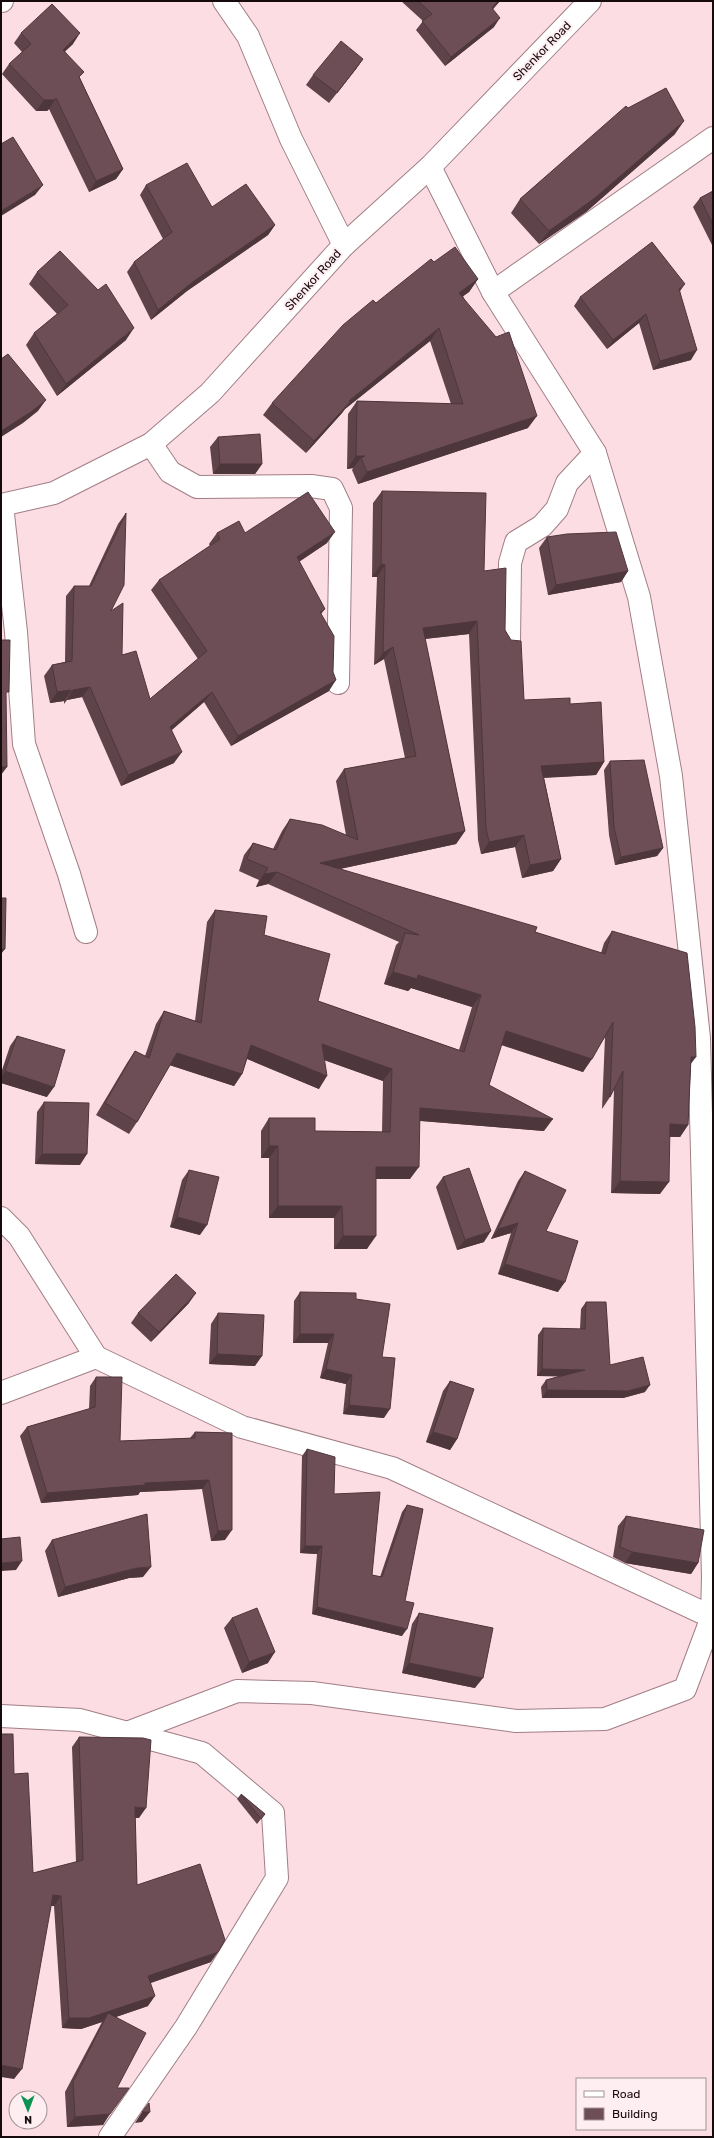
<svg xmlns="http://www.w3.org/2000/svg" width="714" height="2138" font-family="Rubik,sans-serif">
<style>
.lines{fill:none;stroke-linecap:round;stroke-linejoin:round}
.minor-casing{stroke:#a17e86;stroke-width:24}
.major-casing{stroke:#a17e86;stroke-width:24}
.minor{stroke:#fff;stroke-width:22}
.major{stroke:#fff;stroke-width:22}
.wall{fill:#5f434a}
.shaded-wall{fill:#4d373c}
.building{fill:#6e4e56;stroke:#4d373c}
.labels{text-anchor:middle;stroke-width:4;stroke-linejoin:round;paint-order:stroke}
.street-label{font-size:12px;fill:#160a0d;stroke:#feeef2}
</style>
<rect width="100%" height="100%" fill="#fcdde3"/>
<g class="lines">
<defs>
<g id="minor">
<polyline points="1,1 2,1"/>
<polyline points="224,1 248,36 291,139 344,245"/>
<polyline points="493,292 713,138"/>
<polyline points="151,444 170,472 197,487 311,486 332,489 341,508 338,683"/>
<polyline points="2,505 16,632 24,744 69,874 86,932"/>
<polyline points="509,642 510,563 516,542 542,526 557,509 567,483 595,453"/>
<polyline points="1,1218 19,1236 96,1357 1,1393"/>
<polyline points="96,1357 242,1427 392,1468 712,1617"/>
<polyline points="1,1716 80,1720 202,1753 273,1813 277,1878 186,2027 110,2137"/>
<polyline points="127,1733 237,1691 312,1693 516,1721 605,1719 685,1689 712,1617 713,1576 699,1038 671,776 639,597 595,453 493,292 430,167"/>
</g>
<polyline id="major" points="1,505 54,493 151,444 210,393 344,245 430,167 590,1"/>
</defs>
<use href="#minor" class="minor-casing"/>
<use href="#major" class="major-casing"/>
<use href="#minor" class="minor"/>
<use href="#major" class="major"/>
</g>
<g class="wall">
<polygon points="401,1 500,1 493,9 494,27 445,66 416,30 423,21"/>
<polygon points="21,33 73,44 65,51 80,78 123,169 116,179 89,192 49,109 47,111 36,111 2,74 9,64 22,52 14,43"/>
<polygon points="363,59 356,69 329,103 306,85 313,75"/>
<polygon points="628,108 675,134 586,212 539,244 511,213 520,199"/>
<polygon points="146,185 212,207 275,225 268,235 187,291 151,320 127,272 134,262 163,239 140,195"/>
<polygon points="713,191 713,247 693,207 700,198"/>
<polygon points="434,262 478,279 469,292 463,296 528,428 358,484 352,470 353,468 347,469 348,414 357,401 451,404 430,341 345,409 342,413 306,453 263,415 272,403 376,303"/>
<polygon points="37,272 126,340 57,396 26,345 34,333 57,314 29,284"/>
<polygon points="680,291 691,360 653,370 639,323 607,349 574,306 580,297"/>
<polygon points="218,437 262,464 255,474 213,474 210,447"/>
<polygon points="382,491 484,571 505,630 524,700 570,704 604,762 596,775 544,778 561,859 553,871 522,878 515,847 481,854 478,840 469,634 425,639 465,831 456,844 340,869 535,932 601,953 604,943 612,931 691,1064 688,1125 680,1137 670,1137 660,1194 611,1193 614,1089 610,1097 602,1109 605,1037 583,1072 501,1045 489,1085 544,1131 420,1121 410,1179 376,1179 367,1249 334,1249 334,1218 269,1218 269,1158 261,1158 261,1131 269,1118 315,1131 382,1132 383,1081 324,1060 319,1089 247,1059 242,1074 234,1086 170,1065 137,1122 129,1134 96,1115 127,1063 135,1051 145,1056 156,1024 164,1011 195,1021 207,922 215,910 264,935 318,1001 459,1050 472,1007 411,988 408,991 384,984 396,945 399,942 268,884 256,887 259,880 239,871 244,855 253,843 273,849 282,831 290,819 346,835 336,781 344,769 405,758 384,659 374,665 377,577 372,577 373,503"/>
<polygon points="126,513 111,611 122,655 150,699 198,659 151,590 159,580 210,546 209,544 217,533 245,533 327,543 299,562 321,614 329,691 231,746 204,702 172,730 174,763 121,786 82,697 67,700 64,704 64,701 50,703 44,676 52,665 65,662 66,596 74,586 89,586 118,524"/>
<polygon points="547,537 628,571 621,582 548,595 539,548"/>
<polygon points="610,761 663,848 657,856 615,865 609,835 604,770"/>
<polygon points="17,1036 47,1097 1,1083 1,1073 10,1046"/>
<polygon points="44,1102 80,1165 35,1164 37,1112"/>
<polygon points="189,1170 200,1235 170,1227 182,1180"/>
<polygon points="525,1171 546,1231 558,1292 498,1274 511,1233 491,1239 518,1181"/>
<polygon points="443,1177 484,1242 457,1250 436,1187"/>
<polygon points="300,1292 356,1299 382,1357 384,1418 343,1414 346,1384 320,1378 328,1343 293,1343 294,1301"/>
<polygon points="586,1302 610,1365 645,1392 623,1398 542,1398 541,1387 546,1380 559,1376 537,1376 538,1335 543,1328 580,1329 581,1309"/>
<polygon points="189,1303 151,1342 131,1323 138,1313"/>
<polygon points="218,1313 255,1366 209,1364 211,1324"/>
<polygon points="96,1377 120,1441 190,1438 195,1432 232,1433 225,1540 211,1541 202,1489 140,1492 138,1495 41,1503 20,1436 27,1427 89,1409 90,1386"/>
<polygon points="450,1381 457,1439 450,1450 426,1442 443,1391"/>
<polygon points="307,1449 334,1494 372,1575 380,1577 402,1512 407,1505 405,1601 402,1636 312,1614 317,1554 300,1553 302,1456"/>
<polygon points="626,1516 698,1563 691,1574 625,1563 613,1557 618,1526"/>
<polygon points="52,1540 143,1577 129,1578 58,1597 45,1551"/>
<polygon points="419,1613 475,1688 402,1673 412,1624"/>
<polygon points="232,1618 268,1663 242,1673 224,1628"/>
<polygon points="79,1737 139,1818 135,1818 137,1885 211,1962 151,1983 148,2006 116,2017 117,2088 103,2125 67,2127 65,2092 102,2022 81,2029 62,2028 54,1906 51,1906 14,2079 14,1774 33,1873 76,1862 72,1747"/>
<polygon points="241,1794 265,1814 257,1824 237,1799"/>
</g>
<g class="shaded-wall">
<polygon points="498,1 500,1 486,17 492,8"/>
<polygon points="500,18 494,27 445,66 451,57"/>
<polygon points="80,33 73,44 56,60 63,50"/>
<polygon points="363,59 356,69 329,103 337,93"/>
<polygon points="56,98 49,109 47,111 36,111 44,100"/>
<polygon points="684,121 675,134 586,212 539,244 549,231"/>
<polygon points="123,169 116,179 89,192 96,181"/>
<polygon points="43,185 35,195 1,216 1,211"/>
<polygon points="275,225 268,235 187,291 151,320 158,310 194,281"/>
<polygon points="478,279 469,292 451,305 459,293"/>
<polygon points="685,284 678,294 679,289"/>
<polygon points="646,314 639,323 607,349 613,340"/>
<polygon points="134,328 126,340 57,396 66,384"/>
<polygon points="439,328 430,341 345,409 342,413 306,453 314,441 349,401"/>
<polygon points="697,350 691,360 653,370 660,361"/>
<polygon points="46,400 38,411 23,423 1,437 1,431"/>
<polygon points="537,416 528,428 358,484 367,472"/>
<polygon points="356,456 365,456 361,458 353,468 347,469"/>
<polygon points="220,464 262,464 255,474 213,474"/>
<polygon points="335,532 327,543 289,568 297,557"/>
<polygon points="381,564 385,565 377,577 372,577"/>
<polygon points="628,571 621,582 548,595 556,585"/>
<polygon points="325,609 317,619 320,612"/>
<polygon points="477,621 469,634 414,640 423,628"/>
<polygon points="393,647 384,659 374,665 383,653"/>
<polygon points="336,680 329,691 231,746 238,736"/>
<polygon points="90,687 82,697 67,700 73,690"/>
<polygon points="71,690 64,701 50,703 57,692"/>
<polygon points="212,692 204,702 163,737 170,727"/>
<polygon points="182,752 174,763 121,786 128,775"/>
<polygon points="604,762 596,775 533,778 541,766"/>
<polygon points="1,767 7,767 1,775"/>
<polygon points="465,831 456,844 311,875 320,863"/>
<polygon points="524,835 515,847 481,854 489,842"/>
<polygon points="663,848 657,856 615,865 621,857"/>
<polygon points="561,859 553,871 522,878 530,865"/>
<polygon points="277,872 268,884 256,887 264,874"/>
<polygon points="1,949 5,949 1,954"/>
<polygon points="393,972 418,975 481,995 472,1007 411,988 408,991 384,984"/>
<polygon points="506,1031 592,1059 583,1072 497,1043"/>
<polygon points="322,1044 392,1069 383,1081 313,1056"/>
<polygon points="251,1045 327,1076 319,1089 243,1057"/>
<polygon points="177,1053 242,1074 234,1086 169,1065"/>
<polygon points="691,1057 696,1057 687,1069"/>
<polygon points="5,1071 54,1087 47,1097 1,1083 1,1078"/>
<polygon points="420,1108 553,1119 544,1131 411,1120"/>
<polygon points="670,1124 688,1125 680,1137 662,1136"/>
<polygon points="269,1146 278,1146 269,1158 261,1158"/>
<polygon points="42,1154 87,1154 80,1165 35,1164"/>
<polygon points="376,1167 419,1167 410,1179 367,1179"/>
<polygon points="620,1181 669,1182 660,1194 611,1193"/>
<polygon points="278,1206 342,1206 334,1218 269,1218"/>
<polygon points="177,1217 207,1225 200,1235 170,1227"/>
<polygon points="518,1223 511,1233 491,1239 498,1229"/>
<polygon points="491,1231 484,1242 457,1250 465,1240"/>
<polygon points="343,1236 376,1236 367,1249 334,1249"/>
<polygon points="505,1264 565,1282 558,1292 498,1274"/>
<polygon points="196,1293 189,1303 151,1342 159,1332"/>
<polygon points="300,1334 334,1334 328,1343 293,1343"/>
<polygon points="217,1354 262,1356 255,1366 209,1364"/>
<polygon points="326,1369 352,1375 346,1384 320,1378"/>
<polygon points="542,1369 585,1370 579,1377 537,1376"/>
<polygon points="650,1385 645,1392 623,1398 542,1398 547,1390"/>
<polygon points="349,1405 390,1409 384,1418 343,1414"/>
<polygon points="433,1432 457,1439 450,1450 426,1442"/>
<polygon points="209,1480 202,1489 140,1492 138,1495 41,1503 47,1493 145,1483"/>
<polygon points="232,1530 225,1540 211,1541 218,1531"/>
<polygon points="305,1546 322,1546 317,1554 300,1553"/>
<polygon points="632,1552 698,1563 691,1574 625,1563"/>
<polygon points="22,1561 16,1570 1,1571 1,1563"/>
<polygon points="151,1567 143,1577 129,1578 58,1597 65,1587 136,1568"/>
<polygon points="317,1607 407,1629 402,1636 312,1614"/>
<polygon points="275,1652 268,1663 242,1673 249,1662"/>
<polygon points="409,1663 483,1678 475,1688 402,1673"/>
<polygon points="135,1807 146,1808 139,1818 128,1817"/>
<polygon points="53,1895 61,1896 54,1906 46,1906"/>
<polygon points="218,1952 211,1962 141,1986 148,1976"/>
<polygon points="155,1996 148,2006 104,2021 108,2013 102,2022 81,2029 62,2028 69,2018"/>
<polygon points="1,2065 22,2069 14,2079 1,2077"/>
<polygon points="142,2112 150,2112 142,2122 135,2123"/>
<polygon points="110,2114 103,2125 67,2127 75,2117"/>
</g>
<g class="building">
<polygon points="418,1 498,1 492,8 500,18 451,57 422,21 432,14"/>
<polygon points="52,4 80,33 63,50 84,72 79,77 123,169 96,181 56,98 54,100 44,100 9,64 31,44 21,33"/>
<polygon points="341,41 363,59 337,93 313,75"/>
<polygon points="666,88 684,121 595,198 549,231 520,199 626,106 628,108"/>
<polygon points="13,137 43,185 1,211 1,144"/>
<polygon points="187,163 212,207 246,184 275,225 194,281 158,310 134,262 172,232 146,185"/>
<polygon points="713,191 713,225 700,198"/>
<polygon points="652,242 685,284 679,289 697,350 660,361 646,314 613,340 580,297"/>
<polygon points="455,247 478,279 459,293 496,337 509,332 537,416 367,472 361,458 365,456 356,456 357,401 463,404 439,328 349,401 351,401 314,441 272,403 343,325 373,300 376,303 431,259 434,262"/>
<polygon points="60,251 98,290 106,284 134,328 66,384 34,333 68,305 37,272"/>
<polygon points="8,354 46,400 31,412 1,431 1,359"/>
<polygon points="260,434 262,464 220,464 218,437"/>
<polygon points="382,491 486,493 484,571 506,568 505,630 511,640 521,641 524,700 570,698 570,704 601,702 604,762 541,766 561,859 530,865 524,835 489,842 486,828 477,621 423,628 465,831 320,863 537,927 535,932 605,954 612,931 687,953 695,1027 696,1057 691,1057 688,1125 670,1124 669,1182 620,1181 623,1071 610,1097 613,1022 592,1059 506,1031 489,1085 553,1119 420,1108 419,1167 376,1167 376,1236 343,1236 342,1206 278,1206 278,1146 269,1146 269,1118 315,1118 315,1131 390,1132 392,1069 322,1044 327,1076 251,1045 242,1074 177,1053 137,1122 105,1103 135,1051 149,1058 164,1011 201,1023 215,910 267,916 264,935 330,954 318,1001 464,1052 481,995 418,975 417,979 393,972 405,933 419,935 277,872 264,874 268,868 247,859 253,843 276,850 290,819 322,825 358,840 344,769 416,756 393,647 383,653 385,565 381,564"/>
<polygon points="308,492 335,532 297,557 325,609 320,612 334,636 333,672 336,680 238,736 212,692 170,727 182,752 128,775 90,687 73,690 71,694 71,690 57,692 52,665 72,661 74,586 91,586 126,513 124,585 111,611 123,603 122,655 136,651 150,699 207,651 159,580 220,539 217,533 239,521 245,533"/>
<polygon points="616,532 628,571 556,585 547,537 567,534"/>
<polygon points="1,640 10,640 9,692 6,692 7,767 1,767"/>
<polygon points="644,760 663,848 621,857 614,827 610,761"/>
<polygon points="1,898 6,898 5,949 1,949"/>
<polygon points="17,1036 65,1050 54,1087 5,1071"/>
<polygon points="44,1102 89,1103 87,1154 42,1154"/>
<polygon points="469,1168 491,1231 465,1240 443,1177"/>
<polygon points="189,1170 219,1177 207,1225 177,1217"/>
<polygon points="525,1171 566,1190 546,1231 578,1241 565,1282 505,1264 518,1223 498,1229"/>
<polygon points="176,1274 196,1293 159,1332 138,1313"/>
<polygon points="300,1292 356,1293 356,1299 390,1304 382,1357 395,1358 390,1409 349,1405 352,1375 326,1369 334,1334 300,1334"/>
<polygon points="586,1302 606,1302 610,1365 643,1357 650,1385 628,1391 547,1390 546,1380 585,1370 542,1369 543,1328 585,1329"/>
<polygon points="218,1313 264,1315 262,1356 217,1354"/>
<polygon points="96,1377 122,1377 120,1441 195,1438 195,1432 232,1433 232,1530 218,1531 209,1480 145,1483 145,1485 47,1493 27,1427 95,1407"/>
<polygon points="450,1381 474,1389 457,1439 433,1432"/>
<polygon points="307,1449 335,1457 334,1494 380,1492 372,1575 382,1577 407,1505 423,1509 405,1601 414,1603 407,1629 317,1607 322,1546 305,1546"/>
<polygon points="147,1514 151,1567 136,1568 65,1587 52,1540"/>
<polygon points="626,1516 704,1530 698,1563 632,1552 620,1547"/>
<polygon points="20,1537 22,1561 1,1563 1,1539"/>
<polygon points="257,1608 275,1652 249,1662 232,1618"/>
<polygon points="419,1613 493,1628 483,1678 409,1663"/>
<polygon points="1,1734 13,1734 14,1774 28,1773 33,1873 83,1860 79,1737 143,1738 151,1740 146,1808 135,1807 137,1885 200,1864 225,1940 218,1952 148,1976 155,1996 89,2018 69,2018 61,1896 53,1895 22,2069 1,2065"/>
<polygon points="241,1794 265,1814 261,1819"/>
<polygon points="108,2013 146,2033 117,2088 129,2088 110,2114 75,2117 73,2082"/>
<polygon points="149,2103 150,2112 142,2112"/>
</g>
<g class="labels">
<g class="street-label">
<text transform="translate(542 51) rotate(-46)" y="4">Shenkor Road</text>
<text transform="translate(313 280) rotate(-48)" y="4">Shenkor Road</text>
</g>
</g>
<rect width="714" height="2138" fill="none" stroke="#160a0d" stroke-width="4"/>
<rect x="576" y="2078" width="130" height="52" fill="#feeef2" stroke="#a19396"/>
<rect x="584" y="2091" width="20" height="6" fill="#ffffff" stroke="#a19396"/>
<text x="612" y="2098" font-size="12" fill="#160a0d">Road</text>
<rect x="584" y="2108" width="20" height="12" fill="#6e4e56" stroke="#a19396"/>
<text x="612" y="2118" font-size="12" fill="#160a0d">Building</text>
<g transform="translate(28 2110) rotate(179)"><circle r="19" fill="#feeef2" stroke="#a19396"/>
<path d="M0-3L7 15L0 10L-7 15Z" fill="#0c9251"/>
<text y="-6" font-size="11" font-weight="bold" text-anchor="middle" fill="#160a0d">N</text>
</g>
</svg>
